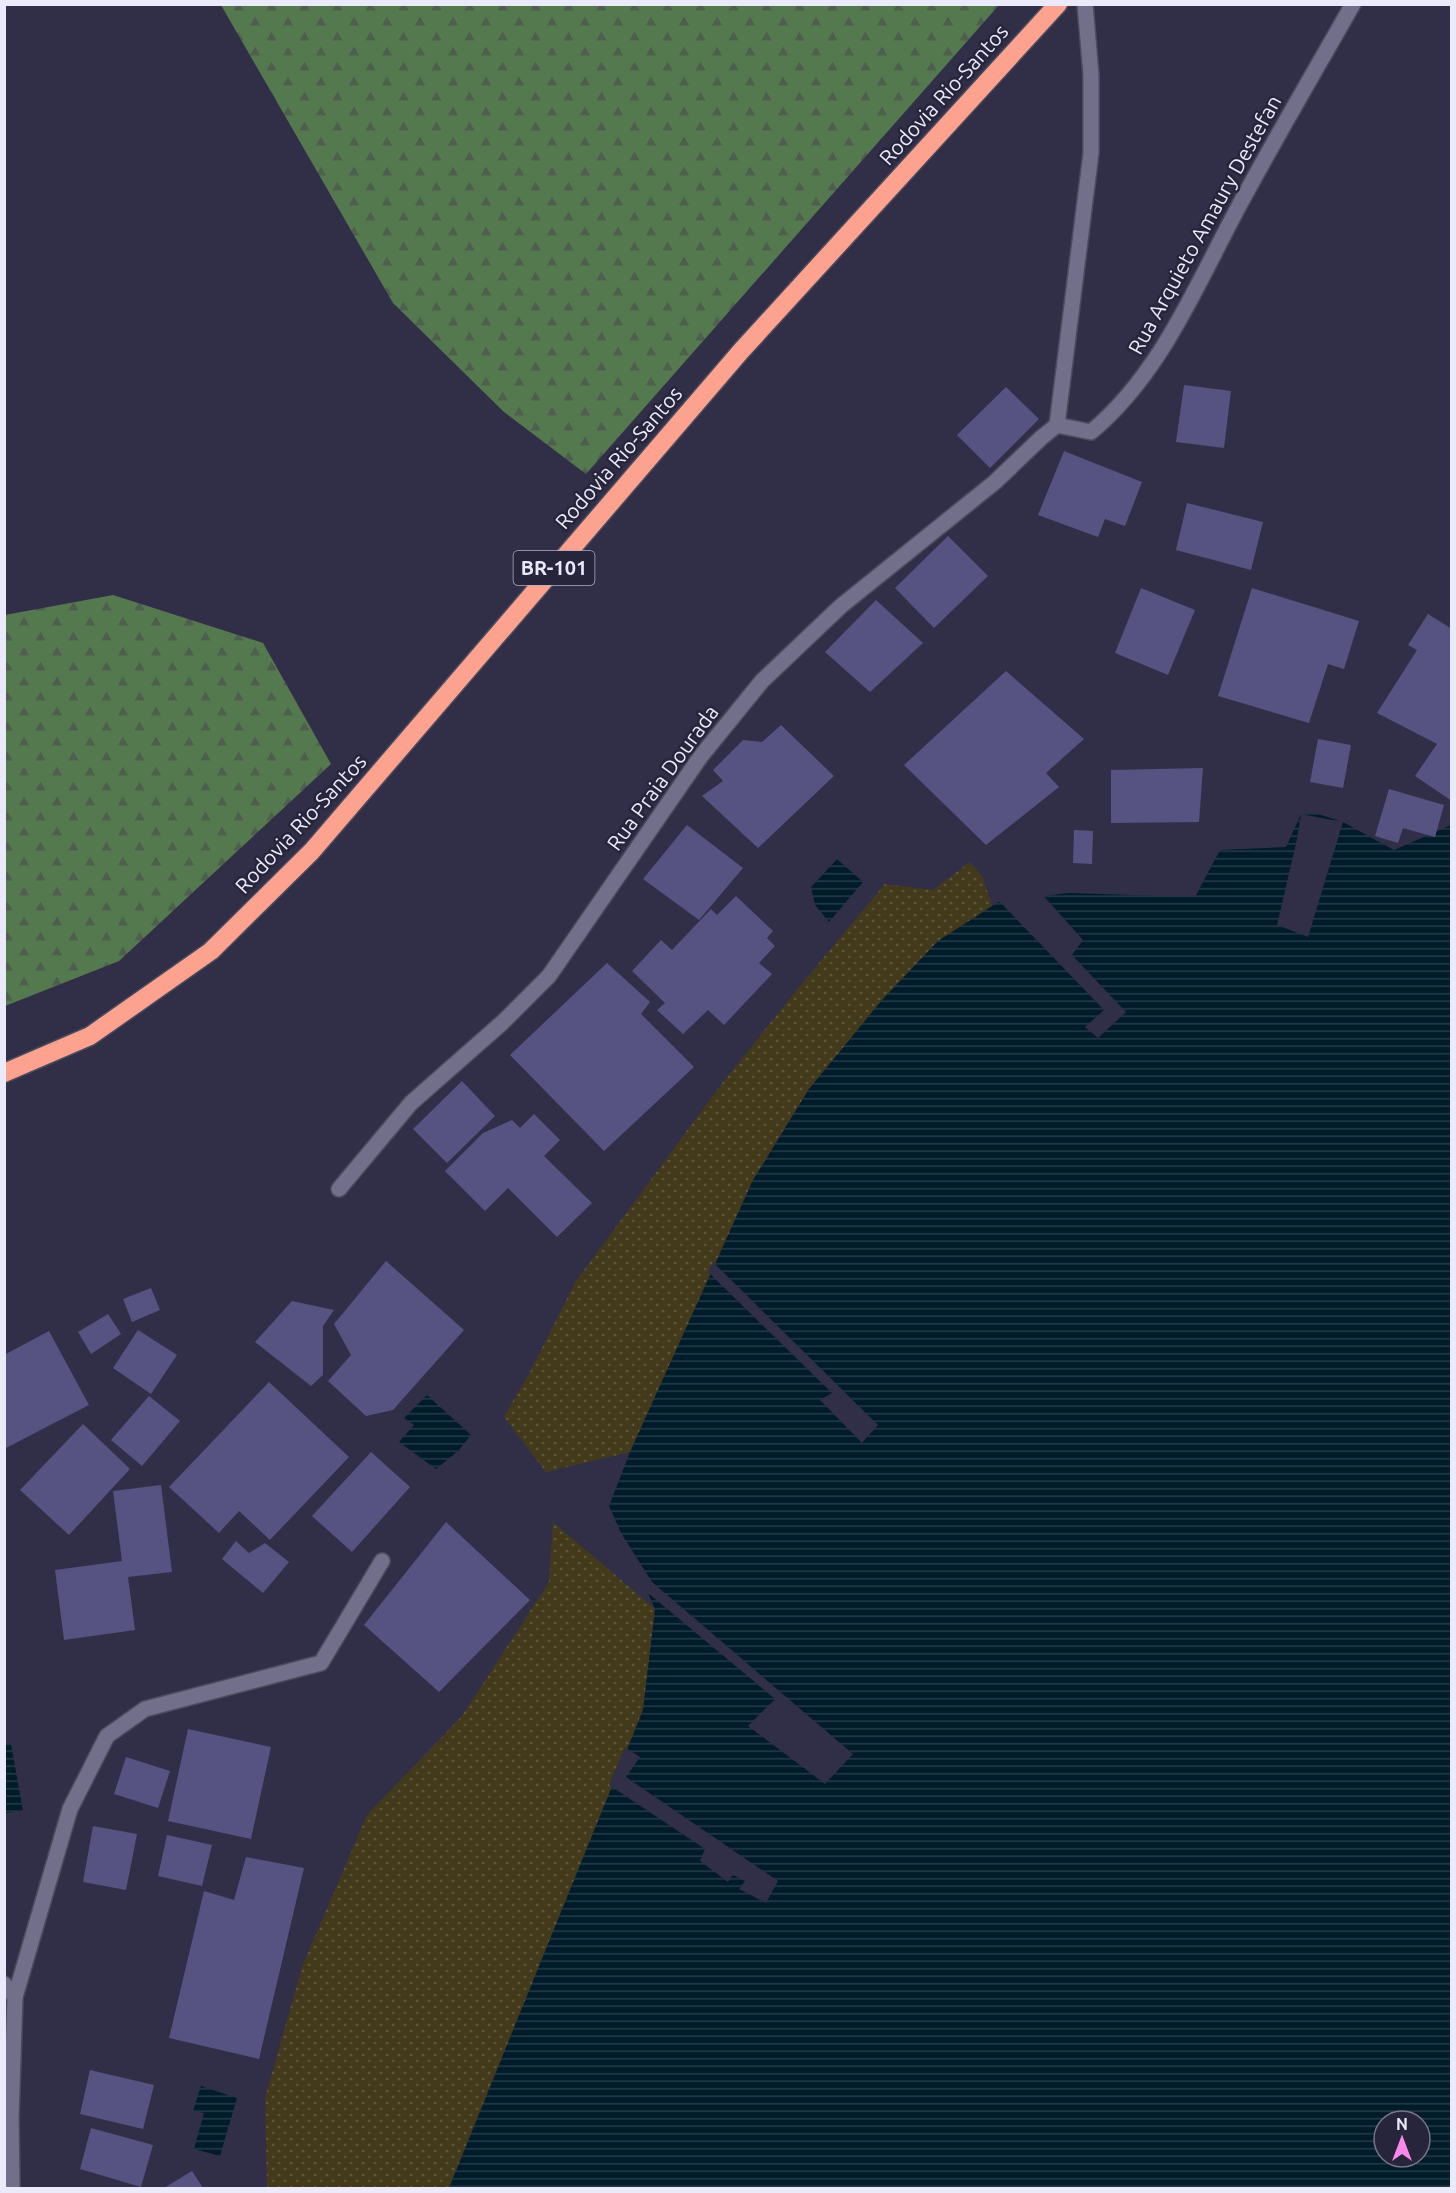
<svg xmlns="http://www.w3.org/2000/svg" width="1456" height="2193" font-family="Ubuntu,sans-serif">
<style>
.forest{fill:url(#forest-firs)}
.sand{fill:url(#sand-dots)}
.water{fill:url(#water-rules);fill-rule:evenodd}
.pier{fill:#312f47}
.building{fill:#565281}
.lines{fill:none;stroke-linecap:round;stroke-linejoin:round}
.minor-casing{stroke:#4b4a5e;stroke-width:18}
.highway-casing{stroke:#4b4a5e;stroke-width:21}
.minor{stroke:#716f8a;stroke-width:15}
.highway{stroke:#fda28e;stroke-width:18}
.labels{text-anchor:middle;stroke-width:5;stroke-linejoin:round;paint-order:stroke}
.shield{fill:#27253c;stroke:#b0afc1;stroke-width:1.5}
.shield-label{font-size:20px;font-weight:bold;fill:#ebeafa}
.street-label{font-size:21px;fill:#ebeafa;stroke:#27253c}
</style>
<defs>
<pattern id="forest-firs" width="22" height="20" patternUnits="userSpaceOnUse" patternTransform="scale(1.5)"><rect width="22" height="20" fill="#55794f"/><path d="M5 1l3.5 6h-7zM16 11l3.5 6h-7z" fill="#4e604d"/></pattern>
<pattern id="sand-dots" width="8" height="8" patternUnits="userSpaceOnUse" patternTransform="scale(1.5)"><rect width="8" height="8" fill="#423a1a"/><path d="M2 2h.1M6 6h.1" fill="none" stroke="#5d573c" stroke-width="1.8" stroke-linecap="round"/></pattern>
<pattern id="water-rules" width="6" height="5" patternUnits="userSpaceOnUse" patternTransform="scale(1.5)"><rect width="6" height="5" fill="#001b29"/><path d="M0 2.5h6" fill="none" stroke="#253c49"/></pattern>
</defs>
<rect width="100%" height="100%" fill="#312f47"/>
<g class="forest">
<polygon points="221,5 999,5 586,474 504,412 393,303"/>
<polygon points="113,595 263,643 331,764 119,961 5,1006 5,615"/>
</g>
<g class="sand">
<polygon points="970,862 983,878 992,906 938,941 882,1000 809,1089 753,1180 630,1452 546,1472 504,1417 530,1372 576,1281 723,1082 804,981 885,884 933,890"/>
<polygon points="553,1522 655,1609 643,1710 449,2188 267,2188 265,2098 302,1967 367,1815 462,1716 549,1582"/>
</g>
<g class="water">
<path d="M1315 813 1343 822 1394 850 1451 825V2188H449L643 1710 655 1609 609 1506 630 1452 753 1180 809 1089 882 1000 938 941 1000 901 1069 893 1195 897 1220 850 1286 847 1301 814ZM1384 2121H1420V2157H1384Z"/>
<polygon points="837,859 863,882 829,922 815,905 811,887"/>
<polygon points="427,1395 471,1435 458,1451 436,1469 399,1442 414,1425 404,1418"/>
<polygon points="11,1744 23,1811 5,1813 5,1745"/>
<polygon points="201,2086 237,2098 220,2156 194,2149 204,2113 193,2111"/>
</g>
<g class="pier">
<polygon points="1301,814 1343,822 1308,937 1277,925 1297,839"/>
<polygon points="1041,893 1083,940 1072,955 1126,1012 1098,1038 1085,1027 1104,1010 997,899"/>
<polygon points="713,1262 878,1425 862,1443 820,1400 832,1393 708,1272"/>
<polygon points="615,1527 621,1533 652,1582 853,1754 825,1784 748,1726 775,1699 642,1588"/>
<polygon points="625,1747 640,1757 626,1777 778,1881 766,1903 739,1889 745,1881 733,1875 728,1882 700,1861 705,1849 609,1785"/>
</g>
<g class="building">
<polygon points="1184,385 1231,391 1224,448 1176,442"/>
<polygon points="1006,387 1039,419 990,468 957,435"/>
<polygon points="1064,451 1142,482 1125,526 1105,519 1098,537 1038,515"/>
<polygon points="1187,503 1263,522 1251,570 1176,550"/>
<polygon points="948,536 988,576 934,628 895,588"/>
<polygon points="1141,588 1195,610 1168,675 1115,653"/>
<polygon points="1252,588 1359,621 1344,669 1328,664 1309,723 1218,696"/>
<polygon points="876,600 923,643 870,692 825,652"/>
<polygon points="1428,614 1452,629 1452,801 1415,776 1437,744 1377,713 1417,650 1408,645"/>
<polygon points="1006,671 1084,739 1046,773 1059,787 986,845 904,765"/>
<polygon points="781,725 834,776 758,848 702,796 723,781 713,770 743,740 762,742"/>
<polygon points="1318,739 1351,745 1343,788 1310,782"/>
<polygon points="1203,768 1199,822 1111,823 1111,770"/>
<polygon points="1389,789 1444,805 1435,837 1403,828 1398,843 1375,836"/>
<polygon points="687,825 743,868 699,920 643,879"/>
<polygon points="1074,830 1093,831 1092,864 1073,863"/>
<polygon points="736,896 773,931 767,938 775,946 759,963 772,974 724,1025 708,1010 683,1034 657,1010 665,1003 632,971 661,940 672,950 711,909 717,915"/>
<polygon points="607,963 650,1002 641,1014 694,1067 604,1151 510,1055"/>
<polygon points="462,1081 495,1116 447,1163 413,1129"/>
<polygon points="534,1114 560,1140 544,1156 592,1203 557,1237 508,1188 485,1211 445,1171 483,1133 512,1120 520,1128"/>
<polygon points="386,1261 464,1330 393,1410 366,1416 328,1381 351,1355 334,1324"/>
<polygon points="151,1288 160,1310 132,1322 123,1299"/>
<polygon points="292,1301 334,1310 323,1326 323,1375 311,1386 255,1342"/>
<polygon points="108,1314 121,1334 91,1354 78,1332"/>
<polygon points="138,1330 177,1355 151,1394 113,1368"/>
<polygon points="49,1331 89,1405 4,1449 4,1355"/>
<polygon points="269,1382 349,1457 270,1540 239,1511 219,1533 169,1487"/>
<polygon points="149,1396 180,1421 142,1466 111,1440"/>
<polygon points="83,1424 130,1469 69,1535 20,1490"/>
<polygon points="371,1452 410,1487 352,1552 312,1516"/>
<polygon points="161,1485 172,1572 128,1577 135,1630 64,1640 55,1570 122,1561 113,1491"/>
<polygon points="446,1522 530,1600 439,1692 364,1625"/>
<polygon points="236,1541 249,1553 265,1543 289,1562 263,1593 222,1559"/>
<polygon points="188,1729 271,1747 251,1839 168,1821"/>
<polygon points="126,1757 170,1771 158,1808 114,1794"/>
<polygon points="93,1826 137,1834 126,1890 83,1882"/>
<polygon points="167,1835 212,1845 202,1886 158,1876"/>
<polygon points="246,1857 304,1868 259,2059 169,2038 204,1891 234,1900"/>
<polygon points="90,2070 154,2085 143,2129 80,2114"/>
<polygon points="91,2128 153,2145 141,2187 80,2169"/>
<polygon points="192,2171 203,2188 164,2188"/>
</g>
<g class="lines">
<defs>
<g id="minor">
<path d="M1057 425 1091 432C1162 373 1197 283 1240 204 1276 137 1315 71 1353 4"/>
<polyline points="1057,425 1091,153 1091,75 1085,4"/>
<polyline points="339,1189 411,1103 503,1022 549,976 701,756 762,681 841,606 995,482 1041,438 1057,425"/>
<polyline points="4,1984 15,1997 11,2118 12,2188"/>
<polyline points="15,1997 70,1809 107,1736 145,1709 321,1663 382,1561"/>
</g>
<polyline id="highway" points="4,1073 90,1036 211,951 312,851 741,351 1058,4"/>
</defs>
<use href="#minor" class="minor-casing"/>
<use href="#highway" class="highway-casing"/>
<use href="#minor" class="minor"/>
<use href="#highway" class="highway"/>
</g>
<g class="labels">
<rect class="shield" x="513.5" y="551" width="81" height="34" rx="4.5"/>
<g class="shield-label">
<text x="554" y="575">BR-101</text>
</g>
<g class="street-label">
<text transform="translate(944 95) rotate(-48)" y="7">Rodovia Rio-Santos</text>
<text transform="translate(1205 225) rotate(-61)" y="7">Rua Arquieto Amaury Destefan</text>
<text transform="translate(619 458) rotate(-49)" y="7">Rodovia Rio-Santos</text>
<text transform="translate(663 778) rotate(-54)" y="7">Rua Praia Dourada</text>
<text transform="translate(301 824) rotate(-47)" y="7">Rodovia Rio-Santos</text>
</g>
</g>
<rect width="1456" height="2193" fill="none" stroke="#ebeafa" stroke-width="12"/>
<g transform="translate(1402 2139)"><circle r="28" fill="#27253c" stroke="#757488" stroke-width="1.5"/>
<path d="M0-4.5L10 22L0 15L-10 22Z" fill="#f888ea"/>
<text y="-9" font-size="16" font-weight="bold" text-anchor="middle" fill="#ebeafa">N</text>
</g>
</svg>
